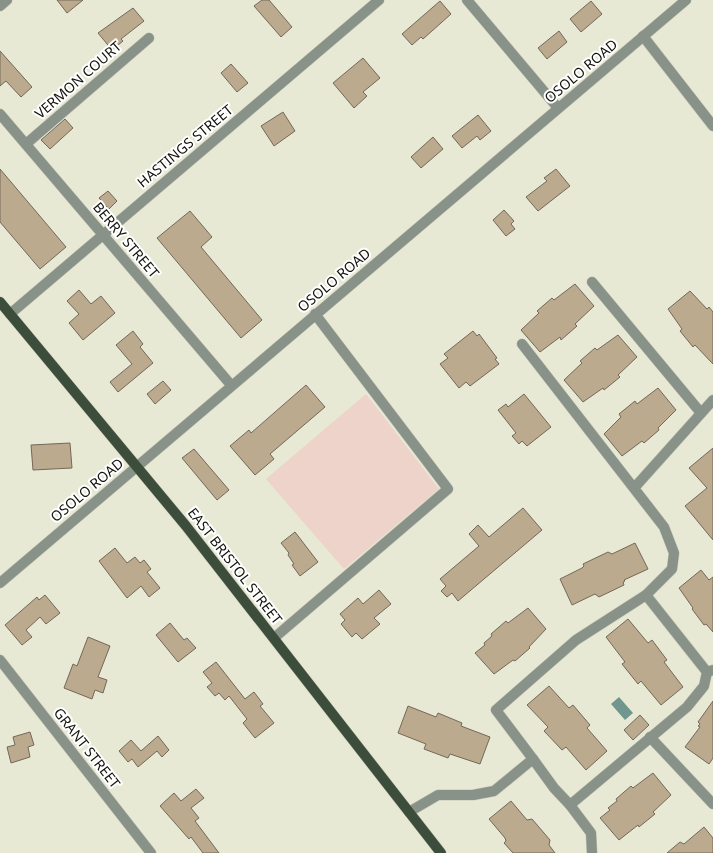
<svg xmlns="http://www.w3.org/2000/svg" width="713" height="853" font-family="'Noto Sans',sans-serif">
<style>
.green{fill:#edd3c9}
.water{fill:#71968d}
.building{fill:#bcaa8e;stroke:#736859}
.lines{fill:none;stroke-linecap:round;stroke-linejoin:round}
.minor-casing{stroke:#c5c7b5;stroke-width:11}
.major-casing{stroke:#c5c7b5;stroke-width:11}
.minor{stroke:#889288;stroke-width:10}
.major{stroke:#3c4d3c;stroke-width:10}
.labels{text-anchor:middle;stroke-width:4;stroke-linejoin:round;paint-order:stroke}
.street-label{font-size:14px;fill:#12120c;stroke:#fff}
</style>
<rect width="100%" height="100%" fill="#e7e9d5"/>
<polygon class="green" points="366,394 439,489 344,569 266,479"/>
<polygon class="water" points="619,697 633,713 625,720 611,704"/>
<g class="building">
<polygon points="57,0 83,0 67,13"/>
<polygon points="262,0 269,0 292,27 281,37 254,6"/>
<polygon points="440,1 451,14 423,39 421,37 412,45 402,34"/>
<polygon points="591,1 602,14 581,32 570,19"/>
<polygon points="133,8 144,21 121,39 123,41 112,50 98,33"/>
<polygon points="559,31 567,42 547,59 538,48"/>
<polygon points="0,51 32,87 21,97 6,81 0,86"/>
<polygon points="363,58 380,78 363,92 367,96 354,108 333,83"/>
<polygon points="231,64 248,83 237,92 221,73"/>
<polygon points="283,112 295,131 274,146 261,126"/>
<polygon points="478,115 491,131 480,140 477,136 462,148 452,136"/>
<polygon points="65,119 73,128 50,149 41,140"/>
<polygon points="433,137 443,149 421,168 411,157"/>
<polygon points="0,169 66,247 40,269 0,222"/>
<polygon points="556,169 570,186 538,211 526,197 547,181 544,178"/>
<polygon points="108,191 117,201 109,209 99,198"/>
<polygon points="504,210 514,221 511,224 515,229 506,236 493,220"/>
<polygon points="190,211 212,237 201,247 262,320 241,338 157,238"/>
<polygon points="575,284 594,306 575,324 577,326 561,340 560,337 540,352 521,330 539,313 537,311 552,298 554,300"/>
<polygon points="79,290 91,304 101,296 115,313 83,340 69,323 79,314 67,301"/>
<polygon points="690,291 707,309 709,307 713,312 713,364 695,345 693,347 680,331 682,329 668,309"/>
<polygon points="133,331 143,344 140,347 153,363 118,392 110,382 132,364 116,345"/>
<polygon points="473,331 477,336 479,334 497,358 495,359 499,364 470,386 466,382 459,388 440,364 448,358 444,354"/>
<polygon points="618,335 637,357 618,375 620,377 604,390 603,388 583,402 564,380 582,363 580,361 595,348 597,350"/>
<polygon points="163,381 171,390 155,404 147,394"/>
<polygon points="306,385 325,407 270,454 274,459 255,475 230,446 249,430 251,433"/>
<polygon points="658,388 676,410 658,428 659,430 644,443 642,441 622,456 604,434 621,417 619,414 635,401 637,404"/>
<polygon points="524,394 551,427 527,446 522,441 519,444 512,436 516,433 498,410 506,404 508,407"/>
<polygon points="70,443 72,468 33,470 31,445"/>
<polygon points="713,448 713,540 685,506 707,488 689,468"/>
<polygon points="194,449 229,490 217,500 182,458"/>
<polygon points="523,508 542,530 458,601 452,593 447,597 441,591 446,586 440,579 479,546 469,534 478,525 489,537"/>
<polygon points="295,532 318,562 300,576 292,565 294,564 288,555 289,553 281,543"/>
<polygon points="635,543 648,569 624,580 625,581 623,582 624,585 599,597 595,594 572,605 560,579 582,568 584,566 583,564 608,552 612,554"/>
<polygon points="115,548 127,563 135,557 140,563 144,560 151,569 147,572 160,588 149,597 141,586 127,598 99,561"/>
<polygon points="701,570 709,580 713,577 713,632 706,624 704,625 692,609 693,608 679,588"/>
<polygon points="379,590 391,604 374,618 380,624 362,639 356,633 352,637 341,624 345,620 340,614 358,598 363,604"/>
<polygon points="45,595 60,613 46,624 40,617 26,630 32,637 22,645 5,625 37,597 39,600"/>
<polygon points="528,608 546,629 529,647 530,648 515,661 513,660 494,674 475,653 485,645 484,643 492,636 491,634 506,621 508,623"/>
<polygon points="628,619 648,643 652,640 667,660 664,662 683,687 661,705 641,681 638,684 622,664 625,662 606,637"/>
<polygon points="170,623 184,640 187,638 196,648 178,662 156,635"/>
<polygon points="88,637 110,646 98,677 107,680 103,693 95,690 92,699 64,688 73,664 77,666"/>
<polygon points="216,662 245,699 254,692 263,704 260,706 274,723 255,738 243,723 247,719 229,696 225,700 219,693 215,696 207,687 212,683 203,672"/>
<polygon points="549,686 569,708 573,705 590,725 587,728 607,751 586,770 566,747 562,750 544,731 548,727 527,705"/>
<polygon points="713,701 713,758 709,764 685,747 700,727 698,726 700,724 698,722"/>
<polygon points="408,706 436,717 438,713 462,723 461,726 490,737 480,764 450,754 448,758 424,749 426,744 398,733"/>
<polygon points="640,715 649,725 633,740 624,730"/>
<polygon points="30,732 34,745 28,747 30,757 11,763 7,747 15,745 13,737"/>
<polygon points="158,736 169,750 162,757 157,751 138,767 132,759 128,762 119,751 131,740 141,751"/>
<polygon points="653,773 671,795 653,812 655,814 639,827 638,825 619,840 600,818 610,810 608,808 617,801 616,799 631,786 633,788"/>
<polygon points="196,789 204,798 191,808 199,818 195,821 219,853 203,853 191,837 189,839 160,806 174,793 181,801"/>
<polygon points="511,801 527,820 532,819 550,840 549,845 555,853 513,853 504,843 506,841 505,838 489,819"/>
<polygon points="704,827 713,838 713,853 667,853 680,842 684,844"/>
</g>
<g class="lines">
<defs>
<g id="minor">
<polyline points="467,0 558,108"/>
<polyline points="0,6 7,0"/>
<polyline points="643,36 713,126"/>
<polyline points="0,114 231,385"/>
<polyline points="26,144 149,38"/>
<polyline points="592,282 701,413"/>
<polyline points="10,314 379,0"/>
<polyline points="635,487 713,400"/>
<polyline points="0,583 686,0"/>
<polyline points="646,595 707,672 713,670"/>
<polyline points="274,638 448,489 315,314"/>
<polyline points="0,660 151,853"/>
<polyline points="650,737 713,804"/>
<polyline points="533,759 554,788 570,805 591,833 592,853"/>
<polyline points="570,805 687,707 704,686 707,672"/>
<polyline points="409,812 438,795 473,795 494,791 533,759 496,710 576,640 646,595 672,569 674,553 664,527 522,344"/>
</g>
<polyline id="major" points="0,302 186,526 441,853"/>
</defs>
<use href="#minor" class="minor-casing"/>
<use href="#major" class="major-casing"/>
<use href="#minor" class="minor"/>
<use href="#major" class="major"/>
</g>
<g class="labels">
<g class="street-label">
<text transform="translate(581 71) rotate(-40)" y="5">OSOLO ROAD</text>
<text transform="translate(78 80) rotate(-41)" y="5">VERMON COURT</text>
<text transform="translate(185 146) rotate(-40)" y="5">HASTINGS STREET</text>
<text transform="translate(126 240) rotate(50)" y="5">BERRY STREET</text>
<text transform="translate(334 280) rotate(-40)" y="5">OSOLO ROAD</text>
<text transform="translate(87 490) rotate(-40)" y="5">OSOLO ROAD</text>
<text transform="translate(235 566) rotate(52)" y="5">EAST BRISTOL STREET</text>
<text transform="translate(87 748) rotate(52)" y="5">GRANT STREET</text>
</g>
</g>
</svg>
